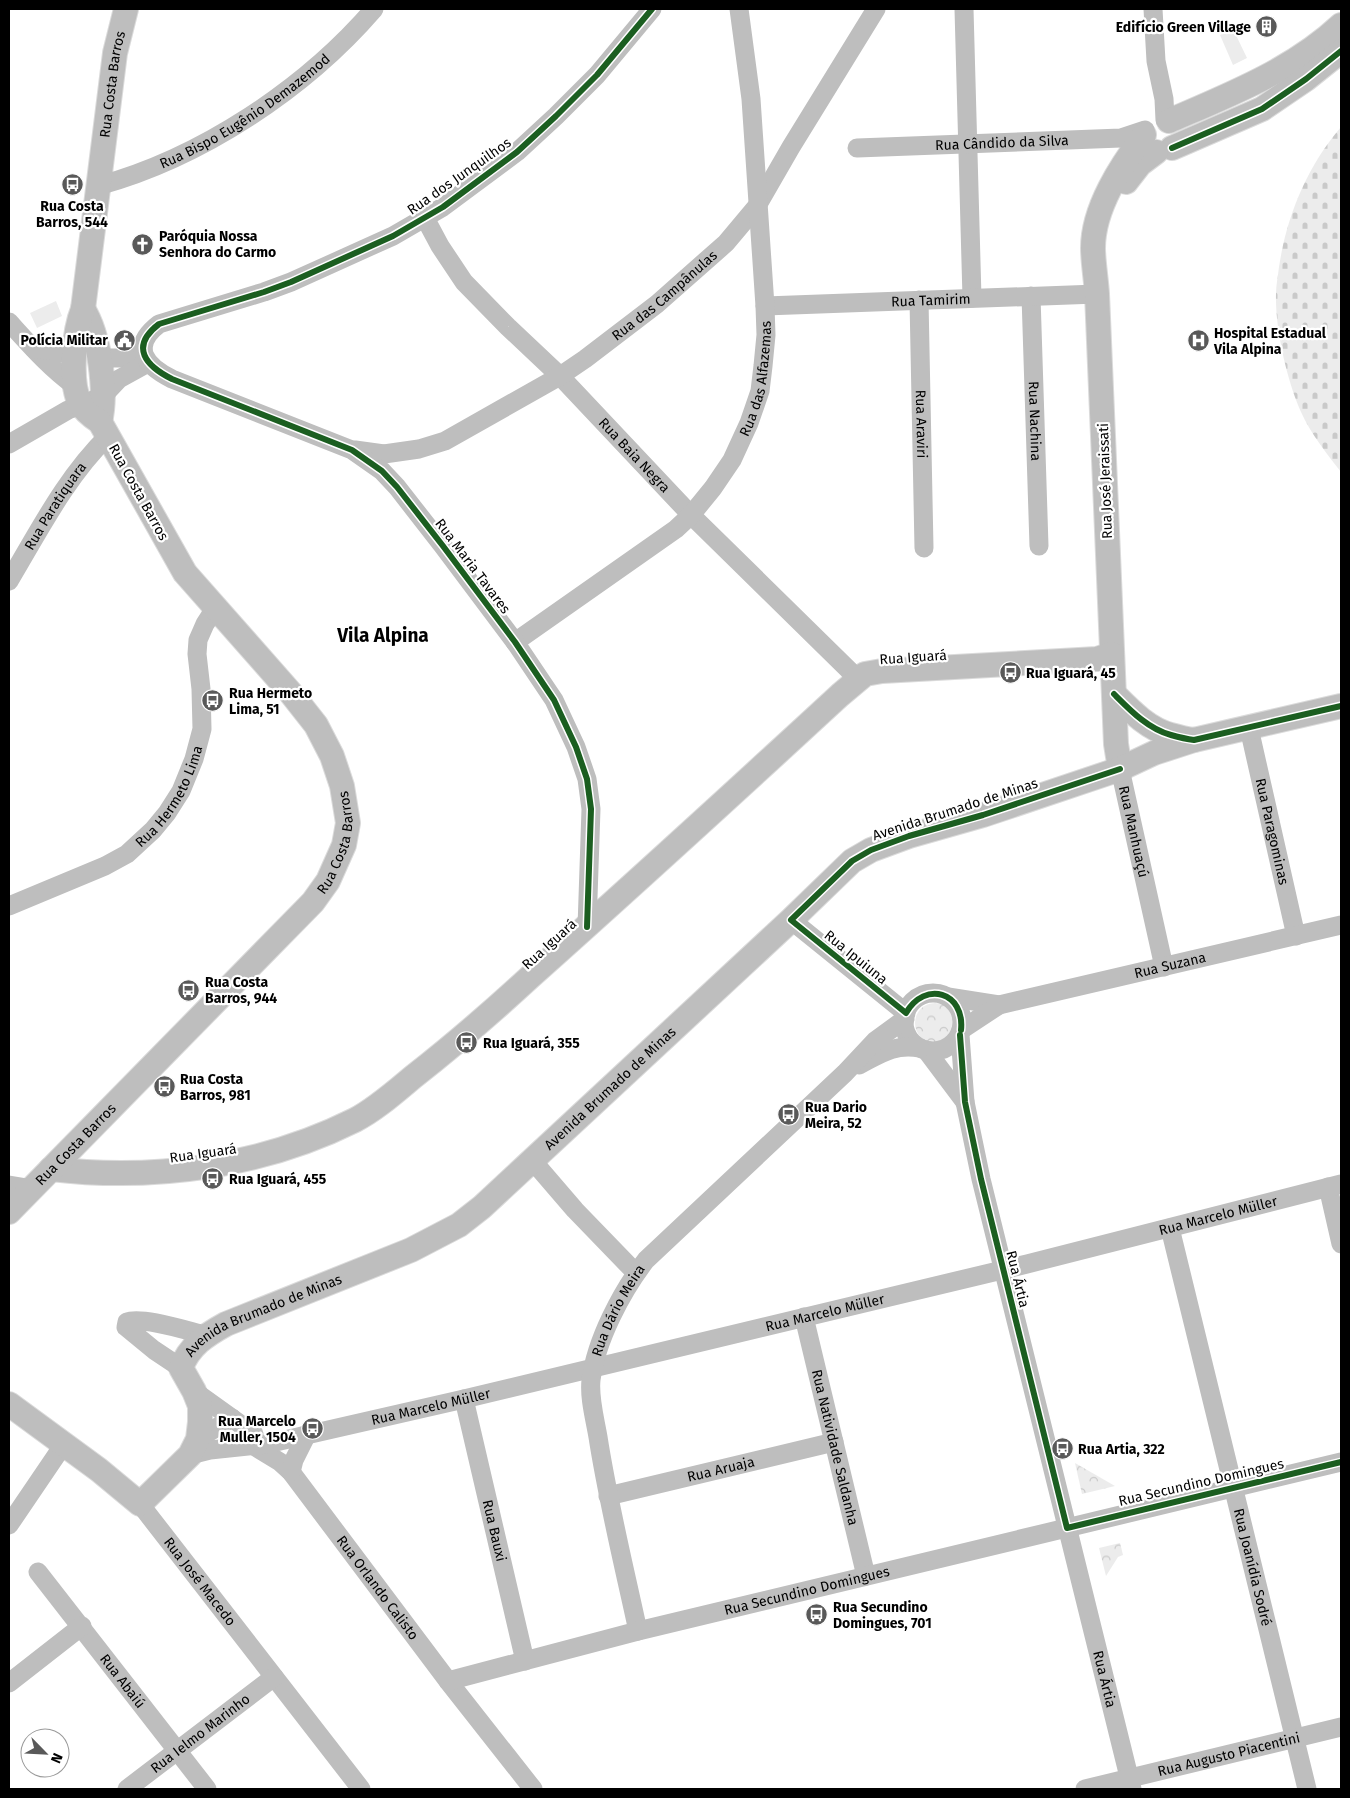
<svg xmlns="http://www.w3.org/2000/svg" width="1350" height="1798" font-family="'Fira Sans',sans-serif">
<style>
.cemetery{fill:url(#cemetery-stones)}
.park{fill:url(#park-crowns)}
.pitch{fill:#ececec}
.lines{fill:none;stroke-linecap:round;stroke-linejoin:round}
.major-casing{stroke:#dbdbdb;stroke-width:26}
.minor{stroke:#bebebe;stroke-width:19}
.major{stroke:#bebebe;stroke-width:24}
.cycleway-casing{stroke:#fff;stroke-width:9}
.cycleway{stroke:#1b5e20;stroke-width:6}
.labels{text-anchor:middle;stroke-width:4.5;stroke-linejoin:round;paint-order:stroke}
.poi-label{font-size:14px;font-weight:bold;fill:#000;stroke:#fff;text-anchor:start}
.street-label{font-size:14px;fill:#000;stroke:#fff}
.district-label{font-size:19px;font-weight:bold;fill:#000;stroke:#fff}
</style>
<defs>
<pattern id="cemetery-stones" width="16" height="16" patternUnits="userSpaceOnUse" patternTransform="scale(1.25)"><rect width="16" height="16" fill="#ececec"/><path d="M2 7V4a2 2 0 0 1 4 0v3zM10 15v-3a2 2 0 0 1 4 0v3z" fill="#c9c9c9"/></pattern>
<pattern id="park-crowns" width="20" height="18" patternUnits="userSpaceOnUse" patternTransform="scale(1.25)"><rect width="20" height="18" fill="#ececec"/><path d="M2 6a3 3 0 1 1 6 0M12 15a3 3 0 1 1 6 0" fill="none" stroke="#c9c9c9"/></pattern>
</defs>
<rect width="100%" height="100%" fill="#fff"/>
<path class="cemetery" d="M1341 127V472C1327 454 1311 434 1301 412 1287 380 1275 329 1276 294 1276 285 1278 276 1279 267 1287 215 1307 167 1341 127Z"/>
<g class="park">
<circle cx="935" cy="1023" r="20"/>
<polygon points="1075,1463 1115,1486 1082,1494"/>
<polygon points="1120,1543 1123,1555 1118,1557 1106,1576 1099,1548"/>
</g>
<g class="pitch">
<polygon points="1233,29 1247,58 1233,65 1220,35"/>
<polygon points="56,301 62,316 37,328 30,313"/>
</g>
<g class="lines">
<defs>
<g id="major">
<path d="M1169 121C1229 95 1293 70 1341 25"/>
<polyline points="1172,148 1262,109 1306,79 1341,51"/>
<polyline points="1126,182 1140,164 1156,152"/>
<path d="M83 309C100 336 107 392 100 422"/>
<path d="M1114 694C1130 710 1148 729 1171 735 1178 737 1186 739 1194 740"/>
<path d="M1120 769 1116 744 1097 294C1096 279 1093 261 1093 248 1093 208 1121 166 1144 135"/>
<path d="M51 1169C154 1181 261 1167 355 1120 376 1109 395 1092 413 1077 454 1045 492 1012 530 977 634 884 737 790 840 695L865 674 882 671 1097 659 1112 654"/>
<path id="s27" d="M9 1212 313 902 328 881 344 845 348 823 342 786 332 756 316 725 290 692 185 573 100 422C92 417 84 411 80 403 69 382 74 331 83 309L115 53 126 9"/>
<path id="s28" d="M9 1404 99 1470 140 1504 190 1455 198 1439 200 1422V1406L194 1391 181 1368C189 1346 206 1335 226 1324L411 1250 459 1225 482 1207 791 920 852 861 871 850 909 836 983 815 1120 769 1154 753 1194 740 1341 706"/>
</g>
</defs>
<use href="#major" class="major-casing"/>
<g class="minor">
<polyline points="964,9 972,298"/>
<polyline points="1153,9 1156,61 1164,99 1165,120"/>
<path id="s1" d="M857 148 1121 138 1145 130"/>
<path id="s2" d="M98 186C201 158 305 89 374 9"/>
<path id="s3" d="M425 218 440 246 464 282 508 327 560 376 691 515 858 679"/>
<path id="s4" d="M1031 296 1039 546"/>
<path id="s5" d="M919 300 924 548"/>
<path id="s6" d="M765 306 1097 294"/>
<path d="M9 322C30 345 50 368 75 386"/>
<polyline points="34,349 52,350 74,356"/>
<polyline points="99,358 122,358 143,349"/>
<polyline points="9,444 68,410 103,396 119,379 148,363"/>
<path id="s7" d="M355 450 384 454 419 449 445 441 560 376 585 359 657 304 726 243 757 206 791 147 876 9"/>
<path id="s8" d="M9 581C39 531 66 477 108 436"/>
<path id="s9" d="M515 642 676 529 691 515 713 488 732 460 749 423 760 391 763 366 766 335 765 306 751 99 739 9"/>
<path id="s10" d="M1249 728 1296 936"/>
<path id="s11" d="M1120 769 1164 967"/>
<path id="s12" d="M9 906 105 866 127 854 153 830 167 813 181 791 194 759 202 729 201 689 197 654 198 640 205 624 216 607"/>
<polyline points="791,920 906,1013"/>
<path d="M587 927 591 809 587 779 576 747 554 700 515 642 443 546 397 487 382 471 352 450 172 379C146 366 129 347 159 324L264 292 291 282 393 236 443 207 517 152 556 116 597 75 652 9"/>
<circle cx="933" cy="1022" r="29"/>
<polyline points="948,997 999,1005"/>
<path id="s13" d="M961 1030 999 1005 1341 925"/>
<path id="s14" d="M960 1035 965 1102 981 1179 1132 1789"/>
<polyline points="926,1050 965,1102"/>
<path d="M859 1065C882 1053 893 1044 920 1048"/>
<polyline points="532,1160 575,1210 636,1273"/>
<polyline points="9,1185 33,1189"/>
<polyline points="1328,1187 1341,1244"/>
<path id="s15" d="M1170 1228 1307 1789"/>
<path id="s16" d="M804 1317 866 1576"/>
<path d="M181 1368 154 1350 126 1327 127 1322C141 1316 188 1331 205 1335"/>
<polyline points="194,1391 254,1434"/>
<path id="s17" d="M464 1399 525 1661"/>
<polyline points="198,1439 232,1418"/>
<path id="s18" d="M254 1446 280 1462 291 1472 448 1681 533 1789"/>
<path id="s19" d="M190 1455 210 1450 267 1444 464 1399 1027 1264 1341 1184"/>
<polyline points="291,1472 294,1460 307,1434"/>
<path id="s20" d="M608 1496 834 1442"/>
<path id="s21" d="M140 1504 361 1789"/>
<polyline points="9,1525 64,1444"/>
<path id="s22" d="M38 1572 207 1789"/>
<path id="s23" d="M638 1631C624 1566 608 1502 598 1437 595 1419 589 1398 591 1380 596 1340 622 1291 646 1260L845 1073 875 1041 905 1019"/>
<path id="s24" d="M448 1681 638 1631 1341 1462"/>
<polyline points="9,1683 82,1626"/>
<path id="s25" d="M127 1789 274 1677"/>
<path id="s26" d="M1085 1789 1341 1727"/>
</g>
<use href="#major" class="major"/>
<defs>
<g id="cycleway">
<polyline points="1172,148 1262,109 1306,79 1341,51"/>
<path d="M1114 694C1130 710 1148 729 1171 735 1178 737 1186 739 1194 740L1341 706"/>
<path d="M587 927 591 809 587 779 576 747 554 700 515 642 443 546 397 487 382 471 352 450 172 379C146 366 129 347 159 324L264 292 291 282 393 236 443 207 517 152 556 116 597 75 652 9"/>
<path d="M961 1030C965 992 925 980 906 1013L791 920 852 861 871 850 909 836 983 815 1120 769"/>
<polyline points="960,1035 965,1102 981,1179 1067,1528 1341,1462"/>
</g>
</defs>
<use href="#cycleway" class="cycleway-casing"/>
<use href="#cycleway" class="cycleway"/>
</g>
<defs>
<symbol id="building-disc" viewBox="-11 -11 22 22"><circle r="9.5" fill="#595959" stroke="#fff"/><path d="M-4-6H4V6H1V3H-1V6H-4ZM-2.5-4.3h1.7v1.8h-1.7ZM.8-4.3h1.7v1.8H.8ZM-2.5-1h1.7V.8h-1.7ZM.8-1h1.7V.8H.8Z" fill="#fff"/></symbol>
<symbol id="bus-disc" viewBox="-11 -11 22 22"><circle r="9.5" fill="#595959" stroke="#fff"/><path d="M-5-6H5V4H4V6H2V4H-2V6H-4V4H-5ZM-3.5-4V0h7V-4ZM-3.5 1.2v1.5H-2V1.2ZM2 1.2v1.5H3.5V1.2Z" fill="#fff"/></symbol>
<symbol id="church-disc" viewBox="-11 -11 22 22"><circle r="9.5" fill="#595959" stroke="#fff"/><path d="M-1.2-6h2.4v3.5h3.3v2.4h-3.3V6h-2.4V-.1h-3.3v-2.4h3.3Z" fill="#fff"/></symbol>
<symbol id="civic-disc" viewBox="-11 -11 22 22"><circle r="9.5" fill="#595959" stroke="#fff"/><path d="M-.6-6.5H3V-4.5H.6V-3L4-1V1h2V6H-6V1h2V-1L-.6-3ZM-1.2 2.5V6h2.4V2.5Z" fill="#fff"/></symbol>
<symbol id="hospital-disc" viewBox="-11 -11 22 22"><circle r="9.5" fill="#595959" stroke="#fff"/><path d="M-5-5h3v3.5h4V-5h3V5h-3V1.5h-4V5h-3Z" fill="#fff"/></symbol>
</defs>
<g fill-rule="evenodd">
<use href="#building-disc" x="1254" y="14" width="25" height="25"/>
<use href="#bus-disc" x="60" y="172" width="25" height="25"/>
<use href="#church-disc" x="130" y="232" width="25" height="25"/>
<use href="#civic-disc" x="112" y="328" width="25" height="25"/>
<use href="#hospital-disc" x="1186" y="328" width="25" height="25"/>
<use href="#bus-disc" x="998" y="660" width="25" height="25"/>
<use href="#bus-disc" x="200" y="688" width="25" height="25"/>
<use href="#bus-disc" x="176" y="978" width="25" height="25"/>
<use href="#bus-disc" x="454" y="1030" width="25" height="25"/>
<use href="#bus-disc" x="152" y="1074" width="25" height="25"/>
<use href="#bus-disc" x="776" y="1102" width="25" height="25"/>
<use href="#bus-disc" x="200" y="1166" width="25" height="25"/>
<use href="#bus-disc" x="300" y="1416" width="25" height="25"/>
<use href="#bus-disc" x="1050" y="1436" width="25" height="25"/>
<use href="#bus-disc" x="804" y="1602" width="25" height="25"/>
</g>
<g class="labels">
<g class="poi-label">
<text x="1251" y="32" text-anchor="end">Edifício Green Village</text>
<text x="72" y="211" text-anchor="middle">Rua Costa<tspan x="72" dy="16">Barros, 544</tspan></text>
<text x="159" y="241">Paróquia Nossa<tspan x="159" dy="16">Senhora do Carmo</tspan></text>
<text x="1214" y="338">Hospital Estadual<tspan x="1214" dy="16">Vila Alpina</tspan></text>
<text x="108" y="345" text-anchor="end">Polícia Militar</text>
<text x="1026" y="678">Rua Iguará, 45</text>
<text x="229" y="698">Rua Hermeto<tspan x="229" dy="16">Lima, 51</tspan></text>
<text x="205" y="987">Rua Costa<tspan x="205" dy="16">Barros, 944</tspan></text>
<text x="483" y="1048">Rua Iguará, 355</text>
<text x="180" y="1084">Rua Costa<tspan x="180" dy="16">Barros, 981</tspan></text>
<text x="805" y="1112">Rua Dario<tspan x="805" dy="16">Meira, 52</tspan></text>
<text x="229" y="1184">Rua Iguará, 455</text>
<text x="296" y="1426" text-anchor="end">Rua Marcelo<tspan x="296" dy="16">Muller, 1504</tspan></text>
<text x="1078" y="1454">Rua Artia, 322</text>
<text x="833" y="1612">Rua Secundino<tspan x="833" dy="16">Domingues, 701</tspan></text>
</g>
<g class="street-label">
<text dy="5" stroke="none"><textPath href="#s27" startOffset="1350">Rua Costa Barros</textPath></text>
<text dy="5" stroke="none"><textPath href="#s2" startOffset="166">Rua Bispo Eugênio Demazemod</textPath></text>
<text dy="5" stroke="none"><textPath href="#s1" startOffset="145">Rua Cândido da Silva</textPath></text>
<text transform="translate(459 176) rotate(-35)" y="5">Rua dos Junquilhos</text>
<text dy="5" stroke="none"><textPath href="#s7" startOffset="356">Rua das Campânulas</textPath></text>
<text dy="5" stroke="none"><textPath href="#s6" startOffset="166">Rua Tamirim</textPath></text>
<text dy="5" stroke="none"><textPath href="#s9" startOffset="372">Rua das Alfazemas</textPath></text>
<text dy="5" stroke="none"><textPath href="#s4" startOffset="125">Rua Nachina</textPath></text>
<text dy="5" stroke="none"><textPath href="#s5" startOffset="124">Rua Araviri</textPath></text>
<text dy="5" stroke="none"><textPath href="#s3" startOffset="318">Rua Baia Negra</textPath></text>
<text transform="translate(1105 481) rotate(-92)" y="5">Rua José Jeraissati</text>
<text transform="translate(139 492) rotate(61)" y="5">Rua Costa Barros</text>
<text dy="5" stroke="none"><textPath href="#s8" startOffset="88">Rua Paratiquara</textPath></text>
<text transform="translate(473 566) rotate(53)" y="5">Rua Maria Tavares</text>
<text transform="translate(913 657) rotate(-4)" y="5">Rua Iguará</text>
<text dy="5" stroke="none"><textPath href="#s12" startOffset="202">Rua Hermeto Lima</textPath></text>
<text transform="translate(955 809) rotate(-18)" y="5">Avenida Brumado de Minas</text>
<text dy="5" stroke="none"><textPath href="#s11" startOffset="64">Rua Manhuaçú</textPath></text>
<text dy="5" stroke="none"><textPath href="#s10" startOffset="106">Rua Paragominas</textPath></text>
<text dy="5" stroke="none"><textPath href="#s27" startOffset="500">Rua Costa Barros</textPath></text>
<text transform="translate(549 944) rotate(-42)" y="5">Rua Iguará</text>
<text transform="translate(856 957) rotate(39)" y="5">Rua Ipuiuna</text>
<text dy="5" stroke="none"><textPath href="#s13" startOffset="221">Rua Suzana</textPath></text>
<text dy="5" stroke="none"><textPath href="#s28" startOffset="850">Avenida Brumado de Minas</textPath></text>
<text dy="5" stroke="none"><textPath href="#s27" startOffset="95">Rua Costa Barros</textPath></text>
<text transform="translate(203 1153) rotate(-8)" y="5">Rua Iguará</text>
<text dy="5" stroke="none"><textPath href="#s19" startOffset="1056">Rua Marcelo Müller</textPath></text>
<text transform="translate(1018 1279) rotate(76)" y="5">Rua Ártia</text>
<text dy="5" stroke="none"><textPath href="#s23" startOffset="331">Rua Dário Meira</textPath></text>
<text dy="5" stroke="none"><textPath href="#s19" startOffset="651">Rua Marcelo Müller</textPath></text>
<text dy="5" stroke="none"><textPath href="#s28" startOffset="430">Avenida Brumado de Minas</textPath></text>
<text dy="5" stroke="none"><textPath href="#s19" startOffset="246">Rua Marcelo Müller</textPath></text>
<text dy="5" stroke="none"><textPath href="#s16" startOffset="134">Rua Natividade Saldanha</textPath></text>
<text dy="5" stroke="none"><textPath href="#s20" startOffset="116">Rua Aruaja</textPath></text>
<text transform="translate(1201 1482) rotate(-13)" y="5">Rua Secundino Domingues</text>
<text dy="5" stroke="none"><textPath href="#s17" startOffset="135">Rua Bauxi</textPath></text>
<text dy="5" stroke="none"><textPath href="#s15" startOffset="349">Rua Joanídia Sodré</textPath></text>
<text dy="5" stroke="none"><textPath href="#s21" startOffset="98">Rua José Macedo</textPath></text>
<text dy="5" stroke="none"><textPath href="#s18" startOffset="190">Rua Orlando Calisto</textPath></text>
<text dy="5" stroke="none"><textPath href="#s24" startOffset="370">Rua Secundino Domingues</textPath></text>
<text dy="5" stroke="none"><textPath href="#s14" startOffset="661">Rua Ártia</textPath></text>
<text dy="5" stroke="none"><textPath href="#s22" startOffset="138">Rua Abaiú</textPath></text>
<text dy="5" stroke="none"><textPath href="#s25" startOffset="92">Rua Ielmo Marinho</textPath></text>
<text dy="5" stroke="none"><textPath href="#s26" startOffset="148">Rua Augusto Piacentini</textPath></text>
</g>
<g class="district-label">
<text x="383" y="642">Vila Alpina</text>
</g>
</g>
<rect width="1350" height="1798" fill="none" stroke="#000000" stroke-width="20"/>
<g transform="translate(45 1753) rotate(114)"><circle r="24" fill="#ffffff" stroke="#999999"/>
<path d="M0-4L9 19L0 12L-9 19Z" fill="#595959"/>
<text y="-8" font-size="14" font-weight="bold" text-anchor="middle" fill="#000000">N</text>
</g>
</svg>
